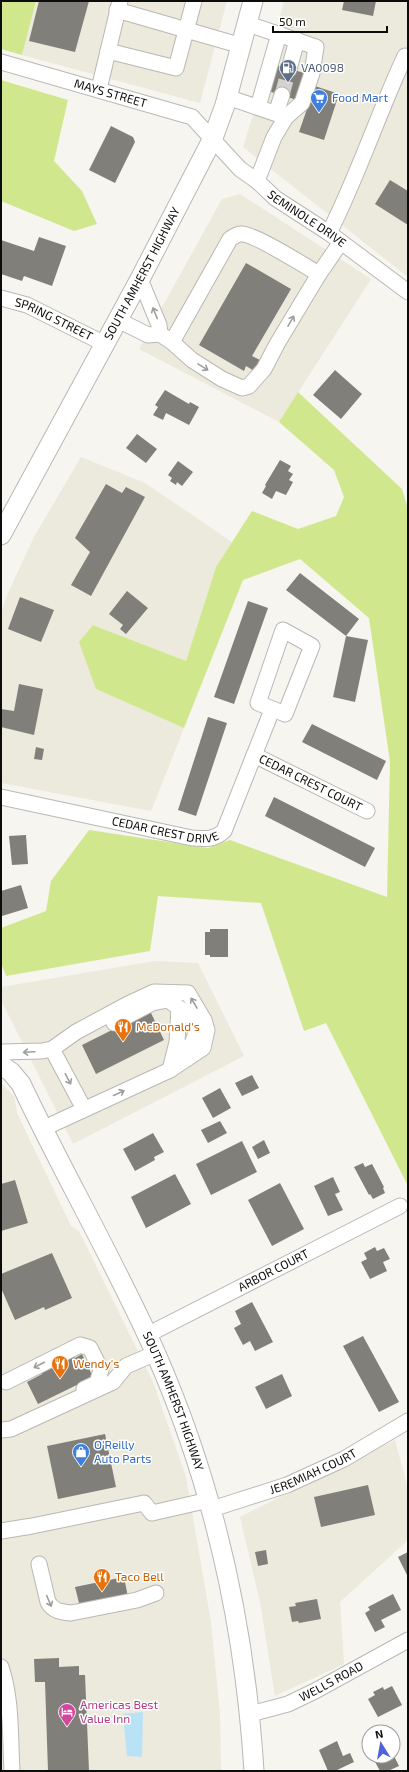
<svg xmlns="http://www.w3.org/2000/svg" width="409" height="1772" font-family="'Exo 2',sans-serif">
<style>
.built{fill:#ece9dd}
.green{fill:#d1e78e}
.water{fill:#b8e2f6}
.building{fill:#807f7a}
.lines{fill:none;stroke-linecap:round;stroke-linejoin:round}
.minor-tunnel{stroke:#d3d2ce;stroke-width:15;stroke-dasharray:15 8;stroke-linecap:butt}
.minor-casing{stroke:#b9b8b3;stroke-width:17}
.major-casing{stroke:#b9b8b3;stroke-width:21}
.minor{stroke:#fff;stroke-width:15}
.major{stroke:#fff;stroke-width:19}
.oneway{stroke:#9e9e9d}
.labels{text-anchor:middle;stroke-width:3;stroke-linejoin:round;paint-order:stroke}
.service-label{font-size:12px;fill:#4e5e75;stroke:#fff;text-anchor:start}
.street-label{font-size:12px;fill:#0c0c0a;stroke:#fff}
.shop-label{font-size:12px;fill:#366cbe;stroke:#fff;text-anchor:start}
.food-label{font-size:12px;fill:#c56008;stroke:#fff;text-anchor:start}
.hotel-label{font-size:12px;fill:#b23c85;stroke:#fff;text-anchor:start}
</style>
<rect width="100%" height="100%" fill="#f6f5f0"/>
<g class="built">
<polygon points="36,1 227,1 200,103 22,55"/>
<polygon points="284,1 408,1 408,277 243,147 260,93"/>
<polygon points="240,194 371,279 279,422 139,349 222,199"/>
<polygon points="81,457 145,483 232,542 216,567 186,661 94,625 96,689 184,728 151,811 1,783 1,613 8,593 34,537"/>
<polygon points="155,961 198,963 244,1056 73,1144 1,1000 1,987"/>
<polygon points="1,1083 14,1096 17,1113 71,1226 79,1231 153,1382 186,1477 211,1622 220,1715 221,1771 1,1771"/>
<polygon points="395,1440 408,1489 408,1540 340,1602 344,1664 275,1696 260,1602 240,1517"/>
</g>
<g class="green">
<polygon points="3,1 36,1 22,55 1,49 1,10"/>
<polygon points="1,80 68,100 54,161 82,191 97,224 74,231 1,201"/>
<polygon points="298,392 402,489 408,509 408,1186 326,1023 304,1031 261,903 158,896 150,951 6,976 1,963 1,928 46,911 51,881 89,830 208,848 230,840 387,897 390,762 369,618 300,559 243,580 184,728 96,689 79,642 93,625 186,661 216,567 252,511 298,529 336,516 344,497 334,470 279,422"/>
</g>
<polygon class="water" points="143,1712 142,1757 127,1756 123,1714"/>
<g class="building">
<polygon points="39,1 89,1 75,52 29,41"/>
<polygon points="344,1 376,1 373,16 342,10"/>
<polygon points="276,65 308,74 300,101 268,91"/>
<polygon points="315,86 339,94 324,140 299,132"/>
<polygon points="111,126 133,137 135,142 115,183 89,170"/>
<polygon points="390,180 408,191 408,225 375,204"/>
<polygon points="39,237 66,246 52,286 24,276 22,281 1,274 1,240 34,251"/>
<polygon points="246,263 291,289 252,356 262,361 256,372 246,366 244,371 199,345"/>
<polygon points="335,370 362,394 341,419 313,395"/>
<polygon points="165,390 189,404 190,402 199,407 189,425 166,413 163,420 153,415 158,407 155,405"/>
<polygon points="137,434 157,449 146,463 126,448"/>
<polygon points="280,460 291,466 288,471 293,474 289,480 293,482 286,495 276,491 272,499 262,493 266,486 265,485"/>
<polygon points="178,461 193,472 182,486 177,482 176,485 170,481 172,478 168,475"/>
<polygon points="106,484 122,493 126,487 145,497 91,596 71,585 90,552 75,538"/>
<polygon points="300,573 359,619 346,636 368,640 355,702 333,697 346,636 286,590"/>
<polygon points="127,591 148,608 126,634 120,629 123,625 109,614"/>
<polygon points="20,597 54,610 41,642 8,629"/>
<polygon points="248,601 268,608 234,704 214,697"/>
<polygon points="19,684 43,689 34,735 1,727 1,709 14,711"/>
<polygon points="208,717 227,723 196,816 178,810"/>
<polygon points="312,724 386,761 377,780 302,742"/>
<polygon points="36,747 44,749 42,760 34,759"/>
<polygon points="274,797 375,848 365,867 265,816"/>
<polygon points="26,835 28,864 12,865 9,836"/>
<polygon points="21,885 28,908 2,916 1,891"/>
<polygon points="210,929 228,929 228,957 210,957 210,955 205,955 205,932 210,932"/>
<polygon points="150,1011 164,1040 96,1074 82,1045"/>
<polygon points="252,1075 259,1088 242,1096 235,1083"/>
<polygon points="220,1088 231,1108 213,1118 202,1098"/>
<polygon points="220,1121 227,1133 208,1143 201,1130"/>
<polygon points="153,1133 164,1152 154,1157 155,1160 135,1171 123,1149"/>
<polygon points="264,1140 270,1153 258,1159 252,1147"/>
<polygon points="242,1141 257,1172 211,1195 196,1164"/>
<polygon points="363,1163 365,1167 372,1164 384,1187 383,1188 385,1193 373,1199 370,1194 369,1195 354,1167"/>
<polygon points="175,1174 191,1204 146,1228 131,1197"/>
<polygon points="333,1177 340,1192 335,1194 343,1210 328,1216 314,1186"/>
<polygon points="15,1180 28,1223 1,1231 1,1184"/>
<polygon points="280,1183 304,1229 272,1246 248,1200"/>
<polygon points="375,1247 377,1251 384,1248 390,1259 383,1262 387,1271 370,1279 361,1262 367,1259 364,1253"/>
<polygon points="52,1253 72,1298 45,1310 44,1307 15,1320 1,1288 1,1274"/>
<polygon points="252,1302 273,1342 255,1351 250,1341 243,1345 234,1328 241,1324 235,1311"/>
<polygon points="363,1336 399,1402 379,1412 343,1346"/>
<polygon points="82,1354 93,1377 38,1404 27,1382 42,1374 41,1371 73,1355 75,1358"/>
<polygon points="282,1374 292,1396 266,1409 255,1387"/>
<polygon points="105,1434 116,1487 58,1499 47,1446"/>
<polygon points="368,1485 375,1515 321,1527 314,1497"/>
<polygon points="266,1550 268,1564 258,1566 255,1552"/>
<polygon points="408,1552 408,1577 398,1557"/>
<polygon points="124,1577 128,1597 80,1607 75,1587"/>
<polygon points="393,1594 401,1610 381,1620 385,1627 375,1632 365,1613 370,1610 368,1607"/>
<polygon points="317,1599 321,1619 299,1623 298,1621 292,1622 289,1607 296,1606 295,1603"/>
<polygon points="59,1658 59,1667 79,1666 79,1675 85,1675 89,1771 48,1771 45,1682 35,1682 34,1659"/>
<polygon points="392,1686 402,1705 378,1717 368,1699 375,1695 373,1692 383,1687 384,1690"/>
<polygon points="337,1741 343,1756 350,1753 354,1762 335,1771 328,1771 319,1750"/>
<polygon points="383,1756 394,1756 399,1766 388,1771 380,1771 374,1760"/>
</g>
<g class="lines">
<polyline class="minor-tunnel" points="282,95 289,69"/>
<defs>
<g id="minor">
<polyline points="117,10 242,46"/>
<polyline points="248,24 316,47 312,73 302,103 286,117 274,137 257,181"/>
<polyline points="108,51 176,68 194,1"/>
<path id="s1" d="M1 62 192 117 240 169 257 181 275 198 329 233 408 292"/>
<polyline points="289,69 297,40"/>
<polyline points="99,89 120,1"/>
<polyline points="227,97 286,117"/>
<polyline points="258,107 279,34"/>
<polyline points="276,113 282,95"/>
<path d="M329 233C358 176 378 114 405 56"/>
<path id="s2" d="M1 298 27 305 105 344"/>
<polyline points="118,320 148,335 160,334 159,325 140,279"/>
<path d="M160 334 172 342 230 239C233 237 237 234 241 234 253 233 305 266 319 274L341 242"/>
<polyline points="172,342 192,360 222,379 242,388 249,386 264,369 277,344 319,274"/>
<polygon points="283,630 312,646 285,714 258,703"/>
<path id="s3" d="M254 755 367 811"/>
<path id="s4" d="M1 797 192 838C206 839 214 840 224 831L272 710"/>
<polyline points="114,1023 152,1003 168,1000 179,1008 177,1042 170,1070"/>
<polyline points="52,1049 84,1109"/>
<polyline points="1,1052 42,1051 52,1049 76,1032 128,1004 154,992 188,993 204,1020 207,1030 203,1048 170,1070 42,1129"/>
<polyline points="176,1056 192,1044 197,1030 192,1018 179,1008"/>
<path id="s5" d="M147 1335 400 1206"/>
<polyline points="6,1382 80,1345 90,1348 101,1370 97,1383 84,1389"/>
<polyline points="1,1430 11,1429 113,1382 126,1366 156,1353"/>
<path id="s6" d="M212 1509 287 1485 344 1459 408 1421"/>
<polyline points="1,1531 32,1526 144,1503 152,1513 209,1500"/>
<path d="M39 1564 48 1602C53 1611 61 1612 71 1613L137 1600 156 1593"/>
<path d="M1 1667C12 1700 10 1736 12 1771"/>
<path id="s7" d="M250 1714 288 1704 315 1691 408 1640"/>
</g>
<g id="major">
<path id="s8" d="M1 535 140 279 213 138 225 105 253 1"/>
<path id="s9" d="M1 1065 11 1072 21 1084C64 1175 115 1262 156 1354 214 1486 245 1627 254 1771"/>
</g>
</defs>
<use href="#minor" class="minor-casing"/>
<use href="#major" class="major-casing"/>
<use href="#minor" class="minor"/>
<use href="#major" class="major"/>
</g>
<defs><path id="oneway-shaft" d="M-6 0H5M1.5-3L5.5 0L1.5 3" fill="none" stroke-width="1.6" stroke-linecap="round" stroke-linejoin="round"/></defs>
<g class="oneway">
<use href="#oneway-shaft" transform="translate(155 313) rotate(-112)"/>
<use href="#oneway-shaft" transform="translate(291 321) rotate(-60)"/>
<use href="#oneway-shaft" transform="translate(203 367) rotate(32)"/>
<use href="#oneway-shaft" transform="translate(194 1003) rotate(-121)"/>
<use href="#oneway-shaft" transform="translate(29 1052) rotate(177)"/>
<use href="#oneway-shaft" transform="translate(68 1079) rotate(62)"/>
<use href="#oneway-shaft" transform="translate(119 1093) rotate(-25)"/>
<use href="#oneway-shaft" transform="translate(39 1365) rotate(153)"/>
<use href="#oneway-shaft" transform="translate(49 1601) rotate(67)"/>
</g>
<defs>
<symbol id="fuel-pin" viewBox="-11 -11 22 30"><path d="M0 17L-7.5 6A9.5 9.5 0 1 1 7.5 6Z" fill="#5c6f8a" stroke="#fff"/><path d="M-5.5-6h7V0h2V4h1.3V-2.5L3-4.5l.8-.8L6-3V5H2.5V1h-1V6h-7ZM-4.2-4.7v3.2H.2V-4.7Z" fill="#fff"/></symbol>
<symbol id="supermarket-pin" viewBox="-11 -11 22 30"><path d="M0 17L-7.5 6A9.5 9.5 0 1 1 7.5 6Z" fill="#3f7fe0" stroke="#fff"/><path d="M-6-5.5h2.5l.6 2H6L4.5 2H-2.5L-4.4-4H-6ZM-1.5 3.2a1.3 1.3 0 1 0 .1 0ZM3 3.2a1.3 1.3 0 1 0 .1 0Z" fill="#fff"/></symbol>
<symbol id="restaurant-pin" viewBox="-11 -11 22 30"><path d="M0 17L-7.5 6A9.5 9.5 0 1 1 7.5 6Z" fill="#e8710a" stroke="#fff"/><path d="M-5-6h1v4h1v-4h1v4h1v-4h1v5L-1.5 .5V6h-2V.5L-5-1ZM5-6V6H3V1.5H1.5Q1.5-4 5-6Z" fill="#fff"/></symbol>
<symbol id="shop-pin" viewBox="-11 -11 22 30"><path d="M0 17L-7.5 6A9.5 9.5 0 1 1 7.5 6Z" fill="#3f7fe0" stroke="#fff"/><path d="M-5-2.5h2.3a2.7 3.5 0 0 1 5.4 0H5L5.5 6h-11ZM-1.5-2.5h3a1.5 2.3 0 0 0-3 0Z" fill="#fff"/></symbol>
<symbol id="hotel-pin" viewBox="-11 -11 22 30"><path d="M0 17L-7.5 6A9.5 9.5 0 1 1 7.5 6Z" fill="#d1479c" stroke="#fff"/><path d="M-6-4.5h1.5V1H6V5H4.5V3h-9V5H-6ZM-4 0a1.8 1.8 0 1 1 3.6 0ZM.5 0V-2.5h3Q6-2.5 6 0Z" fill="#fff"/></symbol>
</defs>
<g fill-rule="evenodd">
<use href="#fuel-pin" x="278" y="58" width="20" height="27"/>
<use href="#supermarket-pin" x="309" y="88" width="20" height="27"/>
<use href="#restaurant-pin" x="113" y="1017" width="20" height="27"/>
<use href="#restaurant-pin" x="50" y="1354" width="20" height="27"/>
<use href="#shop-pin" x="71" y="1442" width="20" height="27"/>
<use href="#restaurant-pin" x="92" y="1567" width="20" height="27"/>
<use href="#hotel-pin" x="57" y="1702" width="20" height="27"/>
</g>
<g class="labels">
<g class="service-label">
<text x="301" y="72">VA0098</text>
</g>
<g class="street-label">
<text dy="4" stroke="none"><textPath href="#s1" startOffset="114">MAYS STREET</textPath></text>
<text dy="4" stroke="none"><textPath href="#s1" startOffset="353">SEMINOLE DRIVE</textPath></text>
<text dy="4" stroke="none"><textPath href="#s8" startOffset="297">SOUTH AMHERST HIGHWAY</textPath></text>
<text dy="4" stroke="none"><textPath href="#s2" startOffset="57">SPRING STREET</textPath></text>
<text dy="4" stroke="none"><textPath href="#s3" startOffset="63">CEDAR CREST COURT</textPath></text>
<text dy="4" stroke="none"><textPath href="#s4" startOffset="168">CEDAR CREST DRIVE</textPath></text>
<text dy="4" stroke="none"><textPath href="#s5" startOffset="142">ARBOR COURT</textPath></text>
<text dy="4" stroke="none"><textPath href="#s9" startOffset="380">SOUTH AMHERST HIGHWAY</textPath></text>
<text dy="4" stroke="none"><textPath href="#s6" startOffset="108">JEREMIAH COURT</textPath></text>
<text dy="4" stroke="none"><textPath href="#s7" startOffset="88">WELLS ROAD</textPath></text>
</g>
<g class="shop-label">
<text x="332" y="102">Food Mart</text>
<text x="94" y="1449">O'Reilly<tspan x="94" dy="14">Auto Parts</tspan></text>
</g>
<g class="food-label">
<text x="136" y="1031">McDonald's</text>
<text x="73" y="1368">Wendy's</text>
<text x="115" y="1581">Taco Bell</text>
</g>
<g class="hotel-label">
<text x="80" y="1709">Americas Best<tspan x="80" dy="14">Value Inn</tspan></text>
</g>
</g>
<rect width="409" height="1772" fill="none" stroke="#0c0c0a" stroke-width="4"/>
<g transform="translate(381 1744) rotate(349)"><circle r="19" fill="#ffffff" stroke="#9e9e9d"/>
<path d="M0-3L7 15L0 10L-7 15Z" fill="#4f63d9"/>
<text y="-6" font-size="11" font-weight="bold" text-anchor="middle" fill="#0c0c0a">N</text>
</g>
<path d="M273 26v6h114v-6" fill="none" stroke="#0c0c0a" stroke-width="2"/>
<text x="279" y="26" font-size="12" fill="#0c0c0a" stroke="#ffffff" stroke-width="3" paint-order="stroke">50 m</text>
</svg>
